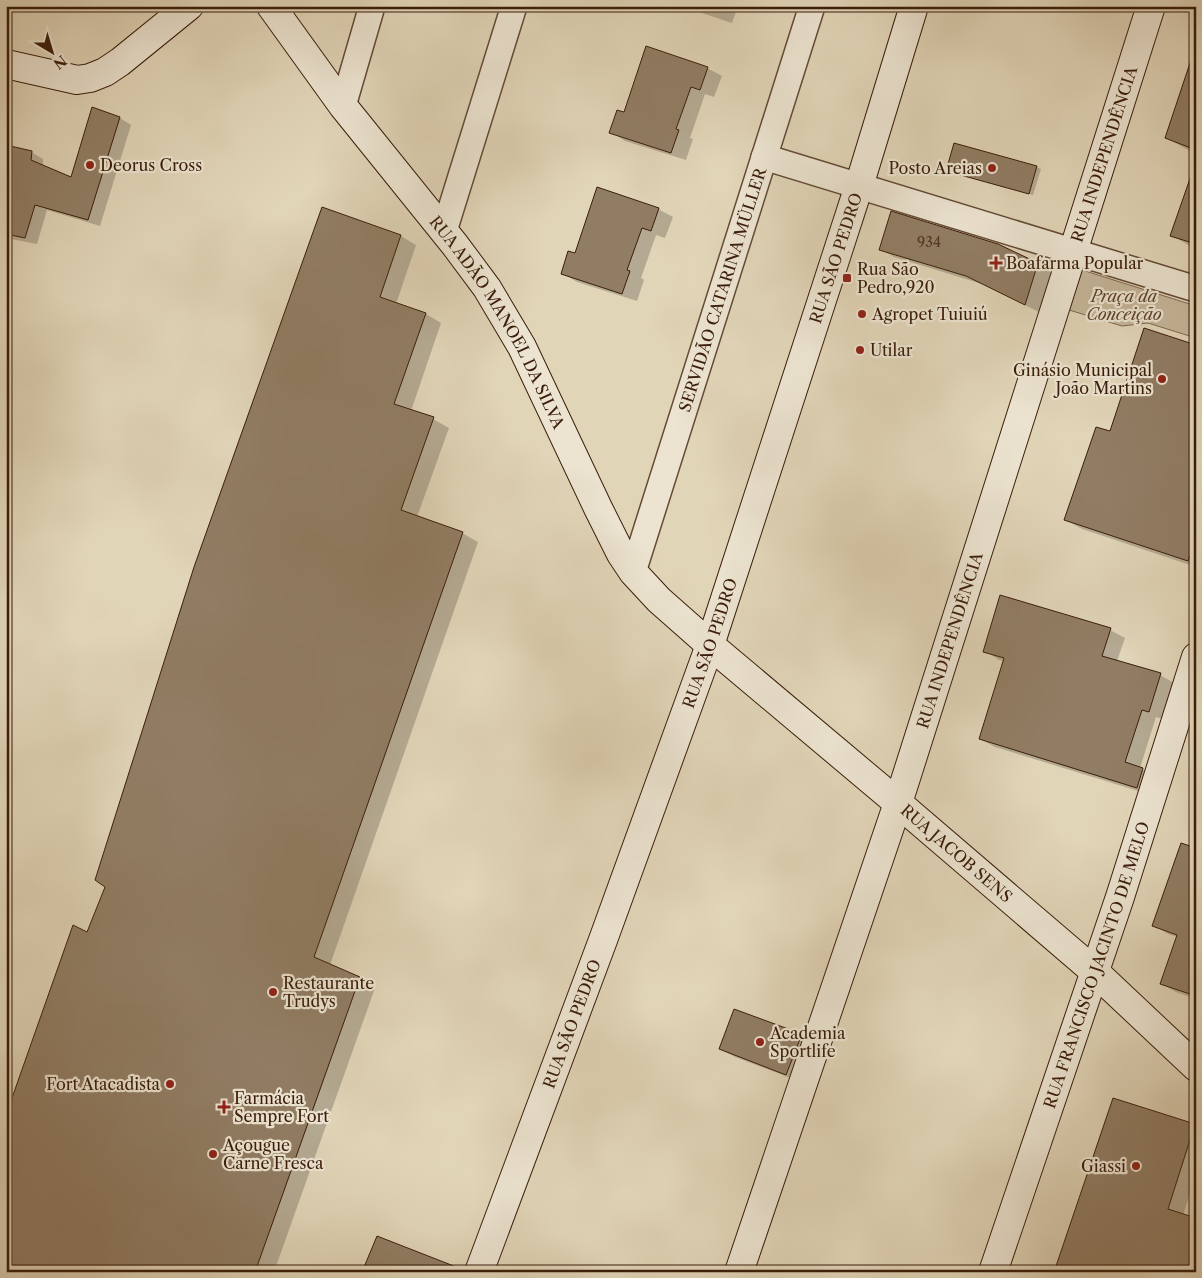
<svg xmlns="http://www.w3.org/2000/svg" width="1202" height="1278" font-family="'Libre Caslon Text',serif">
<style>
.green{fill:#c5b69a;stroke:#806a52}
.shadow{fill:#0003}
.building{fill:#917d64;stroke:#3a1d0a}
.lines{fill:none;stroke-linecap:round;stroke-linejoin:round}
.street-casing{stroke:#644b36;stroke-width:28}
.secondary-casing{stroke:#3a1d0a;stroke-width:30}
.street{stroke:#ece4d1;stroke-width:25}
.secondary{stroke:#ece4d1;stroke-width:28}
.poi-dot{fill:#8f2418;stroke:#ece4d1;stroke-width:2}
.labels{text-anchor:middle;stroke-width:4.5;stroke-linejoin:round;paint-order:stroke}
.number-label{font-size:14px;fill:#503520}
.street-label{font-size:16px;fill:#3a1d0a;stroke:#ece4d1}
.poi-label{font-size:16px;fill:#3a1d0a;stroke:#ece4d1;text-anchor:start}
.park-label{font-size:16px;font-style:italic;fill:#5d432e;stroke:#ece4d1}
</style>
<rect width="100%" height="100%" fill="#e1d5b8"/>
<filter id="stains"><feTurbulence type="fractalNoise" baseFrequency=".004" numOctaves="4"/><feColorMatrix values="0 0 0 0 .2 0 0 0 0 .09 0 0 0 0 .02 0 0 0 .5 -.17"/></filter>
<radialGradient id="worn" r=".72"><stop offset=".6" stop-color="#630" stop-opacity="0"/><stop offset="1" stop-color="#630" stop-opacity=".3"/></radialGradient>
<polygon class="green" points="1082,270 1196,306 1196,338 1148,323 1122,326 1069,310"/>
<g class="shadow">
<polygon points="681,6 738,6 732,23"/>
<polygon points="707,68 722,76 714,97 705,94 690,138 693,139 686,160 625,141 611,132 624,114"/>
<polygon points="1196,74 1196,153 1186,149 1167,138"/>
<polygon points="93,109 120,118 131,125 100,226 47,210 37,244 6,238 6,146 31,152 43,159 43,166 72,178"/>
<polygon points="1037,167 1041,169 1033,195 952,172"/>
<polygon points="1196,167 1196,248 1190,246 1171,235"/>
<polygon points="322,209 401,236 416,245 396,304 426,314 441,323 411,411 433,419 449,428 417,517 462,533 478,542 330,965 360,979 375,988 274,1272 6,1272 88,934 107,887"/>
<polygon points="658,209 673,217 665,238 656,235 641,278 644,280 637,301 577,282 562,273 576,254"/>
<polygon points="880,249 1037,264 1051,272 1039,312 982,284 894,257"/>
<polygon points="1196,346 1196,567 1082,529 1066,520 1111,433"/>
<polygon points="1110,630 1125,638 1117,661 1160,675 1174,683 1163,719 1156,717 1140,768 1157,778 1151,795 995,747 980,739 1004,661 999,660 985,651"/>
<polygon points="1196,849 1196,999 1176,992 1162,984 1178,937 1168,934 1154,925"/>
<polygon points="735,1011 802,1035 816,1044 801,1082 735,1057 720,1049"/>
<polygon points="1195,1125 1196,1125 1196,1175 1183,1215 1055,1272"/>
</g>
<g class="building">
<polygon points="646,46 708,67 700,90 691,87 676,129 679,130 671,153 609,133 617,110 624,112"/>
<polygon points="1192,57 1196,57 1196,150 1165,138"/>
<polygon points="92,107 120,117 88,220 35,205 25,238 6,234 6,145 32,151 31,160 71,177"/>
<polygon points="954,143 1037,166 1029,194 946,171"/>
<polygon points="1193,170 1196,171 1196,244 1170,236"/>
<polygon points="597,187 659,208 651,231 642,228 627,270 630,271 622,294 561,274 568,251 575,253"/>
<polygon points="322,207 401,235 380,297 426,313 394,404 434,417 401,510 463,532 314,957 360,977 255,1272 6,1272 6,1115 73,925 87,932 105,887 95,880 194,567"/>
<polygon points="891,211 998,244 1038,263 1025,305 966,276 879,250"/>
<polygon points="1144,328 1196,345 1196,538 1188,561 1064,520 1096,427 1110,431"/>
<polygon points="1000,595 1111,628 1102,656 1161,673 1149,712 1142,710 1125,762 1143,768 1137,788 979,739 1004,658 983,652"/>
<polygon points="1181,843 1196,848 1196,996 1160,984 1177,935 1152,926"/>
<polygon points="734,1009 802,1034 786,1075 719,1049"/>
<polygon points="1113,1098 1195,1124 1168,1209 1196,1218 1196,1272 1054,1272"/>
<polygon points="377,1236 464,1270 464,1272 362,1272"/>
</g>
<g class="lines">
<defs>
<g id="street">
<polyline points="343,106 372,6"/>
<polyline points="764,157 1196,289"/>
<polyline points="444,231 514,6"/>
<path id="s1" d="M633 572 812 6"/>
</g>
<g id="secondary">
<path id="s2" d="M271 6 343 106 455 245 487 288 522 347 598 508 621 554 633 572 659 600 710 645 898 803 1094 971 1196 1067"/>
<polyline points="6,64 77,80 90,78 105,72 120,62 189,6"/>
<path id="s3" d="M479 1272 603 940 710 645 859 186 914 6"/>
<path id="s4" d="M739 1272 898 803 1151 6"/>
<path id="s5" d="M993 1272 1120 897 1196 657"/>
</g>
</defs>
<use href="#street" class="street-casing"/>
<use href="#secondary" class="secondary-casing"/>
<use href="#street" class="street"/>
<use href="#secondary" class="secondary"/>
</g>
<g class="poi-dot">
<circle cx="90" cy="165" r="5"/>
<circle cx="992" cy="168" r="5"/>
<path d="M993.5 255.5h5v5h5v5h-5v5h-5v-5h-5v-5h5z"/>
<rect x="842" y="273" width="10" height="10" rx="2.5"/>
<circle cx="862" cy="314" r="5"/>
<circle cx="860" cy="350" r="5"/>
<circle cx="1162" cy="379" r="5"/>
<circle cx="273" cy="992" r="5"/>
<circle cx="760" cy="1042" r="5"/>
<circle cx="170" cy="1084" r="5"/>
<path d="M221.5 1099.5h5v5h5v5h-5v5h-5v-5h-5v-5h5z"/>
<circle cx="213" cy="1154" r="5"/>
<circle cx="1136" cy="1166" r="5"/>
</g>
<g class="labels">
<g class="number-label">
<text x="929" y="247">934</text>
</g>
<g class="street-label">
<text dy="6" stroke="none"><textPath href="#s4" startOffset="1176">RUA INDEPENDÊNCIA</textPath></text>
<text dy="6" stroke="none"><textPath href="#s3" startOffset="1075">RUA SÃO PEDRO</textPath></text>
<text dy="6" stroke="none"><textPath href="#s1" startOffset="296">SERVIDÃO CATARINA MÜLLER</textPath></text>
<text dy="6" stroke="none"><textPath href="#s2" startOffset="390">RUA ADÃO MANOEL DA SILVA</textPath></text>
<text dy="6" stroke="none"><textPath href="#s4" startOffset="666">RUA INDEPENDÊNCIA</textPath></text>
<text dy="6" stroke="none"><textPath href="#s3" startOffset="670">RUA SÃO PEDRO</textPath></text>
<text dy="6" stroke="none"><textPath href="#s2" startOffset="1104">RUA JACOB SENS</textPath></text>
<text dy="6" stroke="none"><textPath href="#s5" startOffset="324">RUA FRANCISCO JACINTO DE MELO</textPath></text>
<text dy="6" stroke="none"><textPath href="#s3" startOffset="265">RUA SÃO PEDRO</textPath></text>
</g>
<g class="poi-label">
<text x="100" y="171">Deorus Cross</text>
<text x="982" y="174" text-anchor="end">Posto Areias</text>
<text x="1006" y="269">Boafarma Popular</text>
<text x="857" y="275">Rua São<tspan x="857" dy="18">Pedro,920</tspan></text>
<text x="872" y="320">Agropet Tuiuiú</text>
<text x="870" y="356">Utilar</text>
<text x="1152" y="376" text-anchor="end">Ginásio Municipal<tspan x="1152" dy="18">João Martins</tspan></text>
<text x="283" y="989">Restaurante<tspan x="283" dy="18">Trudys</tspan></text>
<text x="770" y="1039">Academia<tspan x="770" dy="18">Sportlife</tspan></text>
<text x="160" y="1090" text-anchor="end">Fort Atacadista</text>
<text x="234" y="1104">Farmácia<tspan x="234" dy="18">Sempre Fort</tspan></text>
<text x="223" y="1151">Açougue<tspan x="223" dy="18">Carne Fresca</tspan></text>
<text x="1126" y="1172" text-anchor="end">Giassi</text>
</g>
<g class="park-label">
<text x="1124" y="302">Praça da<tspan x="1124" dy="18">Conceição</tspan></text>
</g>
</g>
<rect width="1202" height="1278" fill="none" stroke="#e1d5b8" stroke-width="25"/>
<rect x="8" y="8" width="1187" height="1263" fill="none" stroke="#3a1d0a" stroke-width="2.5"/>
<rect x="12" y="12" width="1177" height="1253" fill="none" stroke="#3a1d0a"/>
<g transform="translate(52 52) rotate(142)" stroke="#ece4d1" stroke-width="4" paint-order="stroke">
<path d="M0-4L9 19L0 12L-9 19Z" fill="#3a1d0a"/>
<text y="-8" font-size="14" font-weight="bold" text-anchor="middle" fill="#3a1d0a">N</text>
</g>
<rect width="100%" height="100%" filter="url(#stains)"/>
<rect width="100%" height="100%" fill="url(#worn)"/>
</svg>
